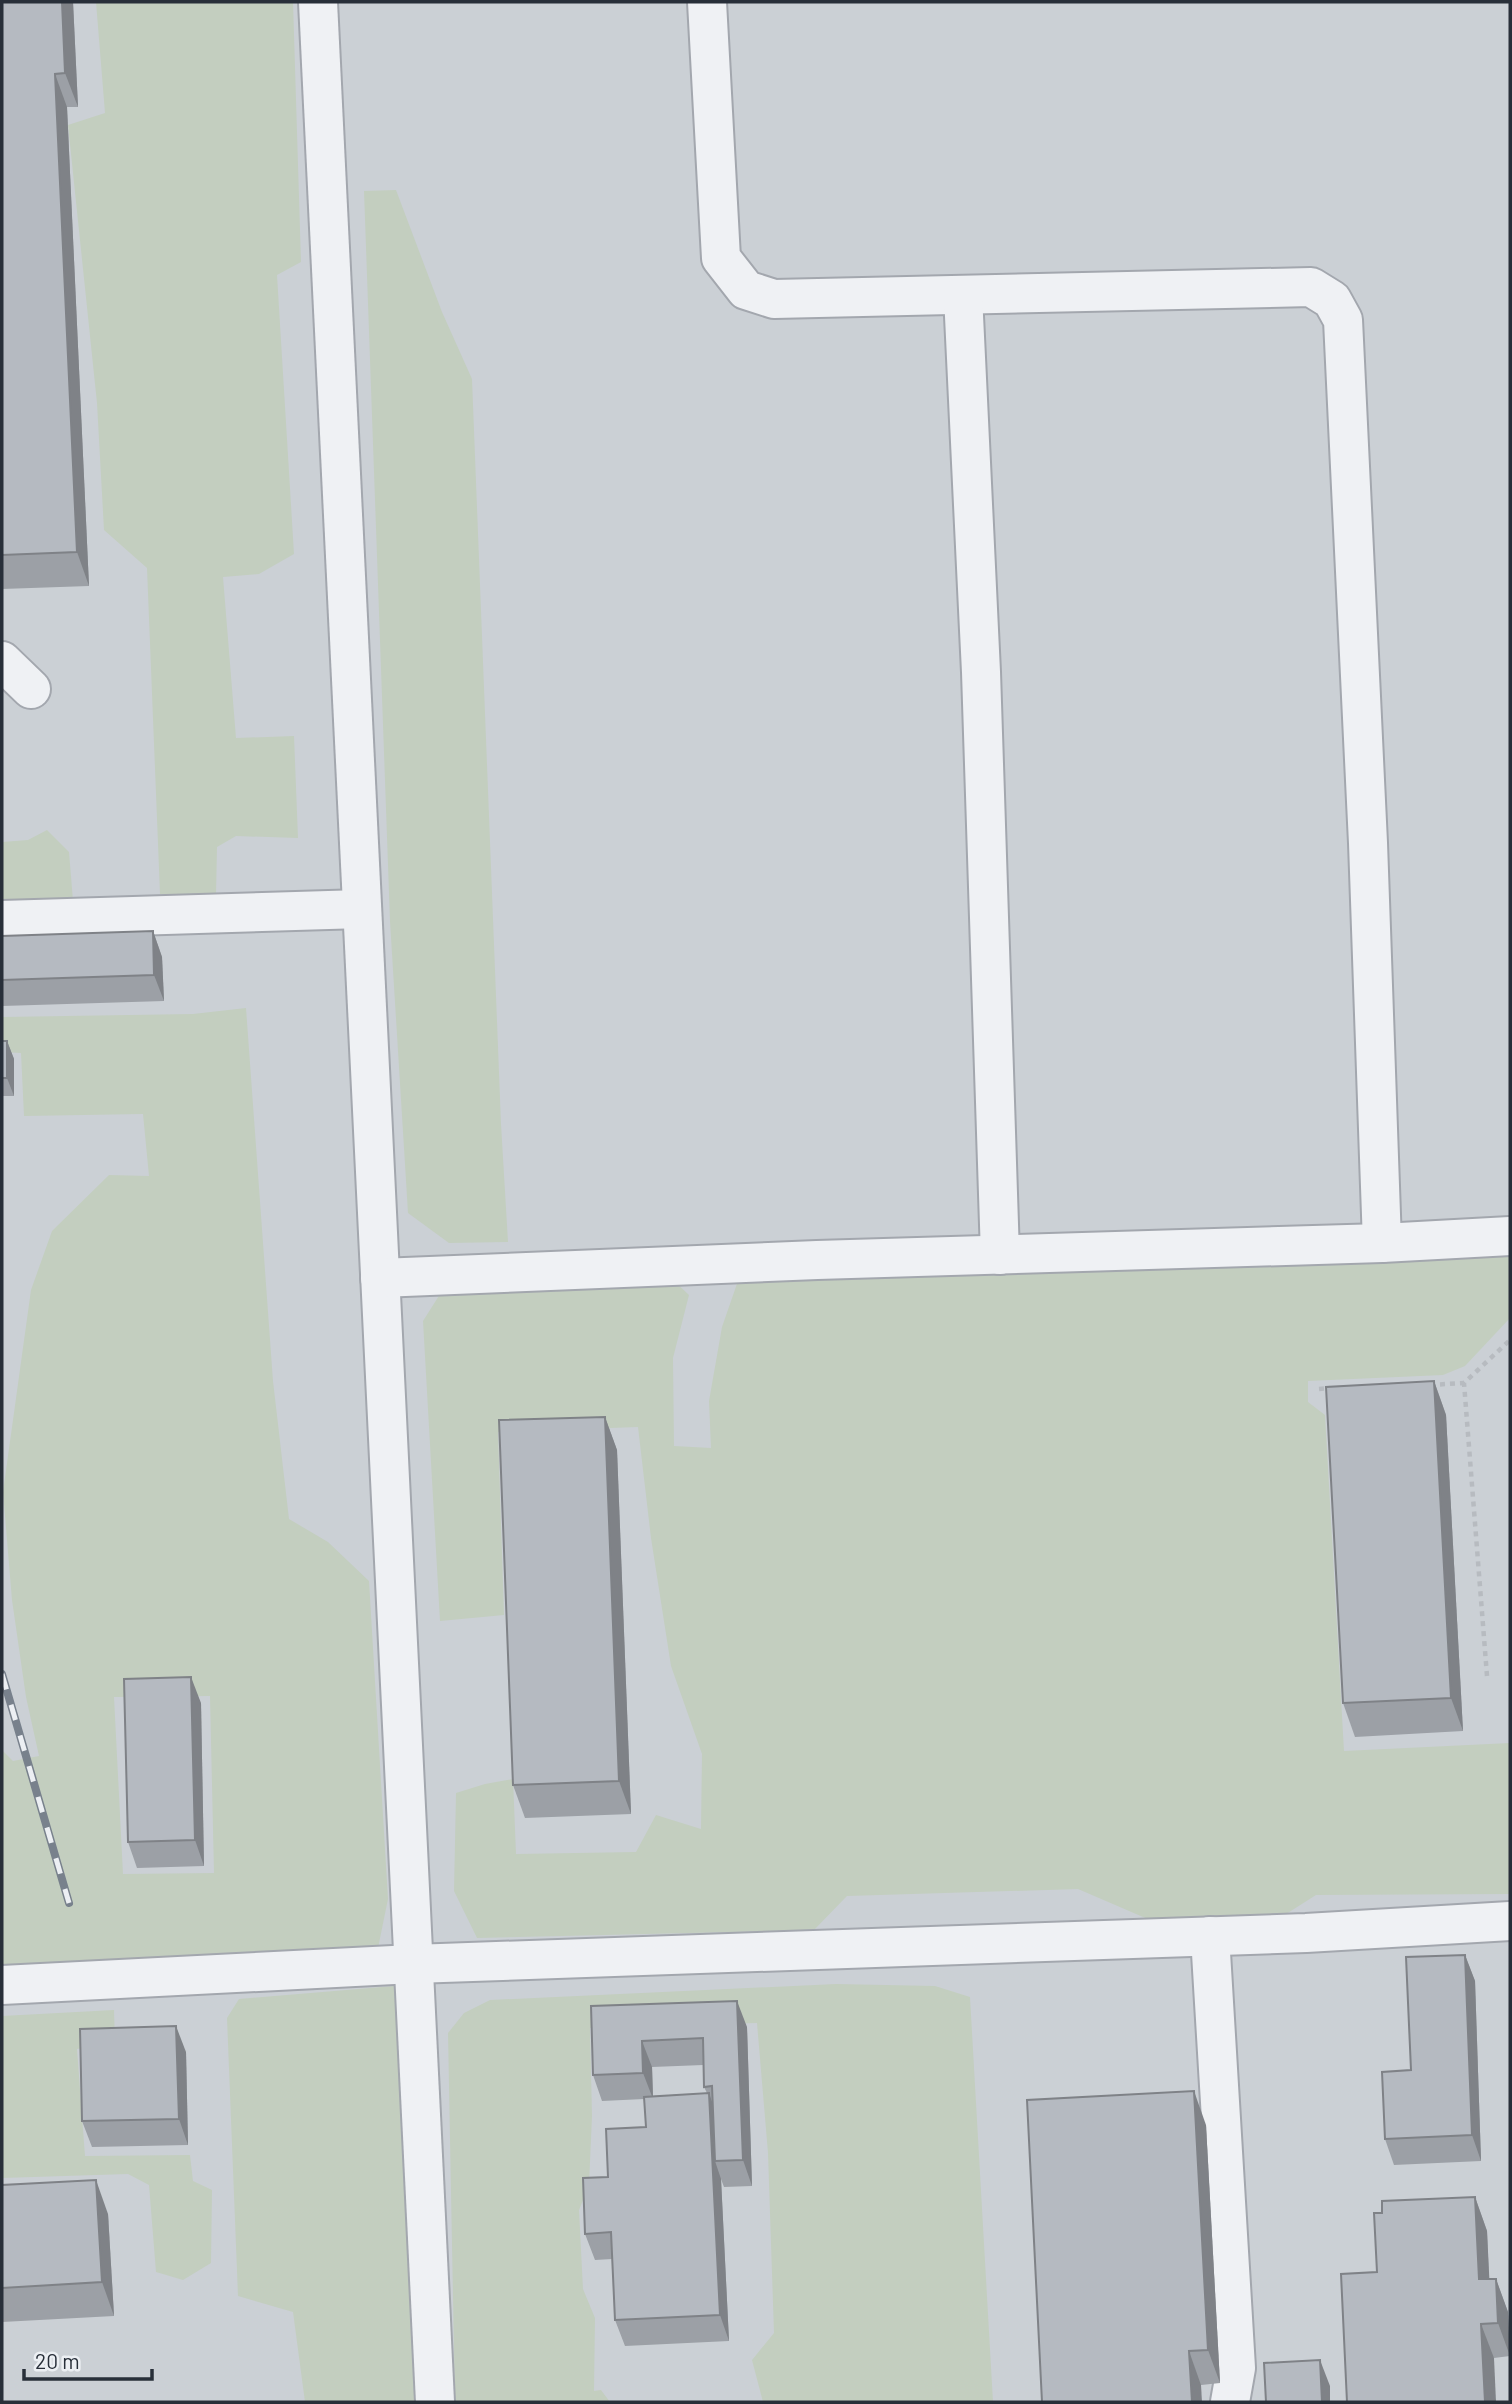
<svg xmlns="http://www.w3.org/2000/svg" width="1512" height="2404" font-family="Barlow,sans-serif">
<style>
.built{fill:#cbd0d5}
.green{fill:#c3cebf;fill-rule:evenodd}
.lines{fill:none;stroke-linecap:round;stroke-linejoin:round}
.minor-casing{stroke:#a3a7ae;stroke-width:42}
.path{stroke:#b7bbc0;stroke-width:4.5;stroke-dasharray:5 5;stroke-linecap:butt}
.minor{stroke:#eff1f4;stroke-width:38}
.rail-casing{stroke:#78818c;stroke-width:8}
.rail{stroke:#eceff3;stroke-width:5;stroke-dasharray:16;stroke-linecap:butt}
.wall{fill:#9ca0a6;fill-rule:evenodd}
.shaded-wall{fill:#7f8287}
.building{fill:#b5bac1;stroke:#7f8287;stroke-width:2}
</style>
<rect width="100%" height="100%" fill="#dde0e5"/>
<rect class="built" x="2" y="2" width="1508" height="2400"/>
<g class="green">
<polygon points="96,2 293,2 301,262 277,275 294,554 259,574 223,577 236,738 294,736 298,838 236,836 217,847 216,895 160,894 147,568 104,530 97,403 68,125 105,113"/>
<polygon points="396,190 442,312 472,379 501,1124 508,1242 449,1243 408,1213 390,921 364,191"/>
<polygon points="47,830 69,852 73,901 2,904 2,842 28,840"/>
<path d="M246 1008 273 1381 289 1519 328 1542 369 1581 388 1899 378 1948 2 1969V1750L13 1761 39 1756 26 1697 12 1600 3 1492 31 1290 52 1231 109 1175 149 1176 143 1114 24 1116 21 1053 2 1052V1017L193 1014ZM210 1696 214 1873 123 1874 114 1697Z"/>
<polygon points="1510,1249 1510,1318 1465,1366 1443,1375 1308,1381 1308,1402 1325,1415 1344,1751 1510,1743 1510,1894 1316,1895 1283,1916 1150,1920 1078,1889 847,1896 814,1930 477,1938 454,1891 456,1793 485,1784 513,1779 516,1854 636,1852 656,1815 701,1829 702,1754 671,1666 651,1538 638,1427 498,1432 504,1615 440,1621 423,1321 442,1291 672,1279 689,1295 673,1358 674,1446 711,1448 709,1401 722,1327 739,1278"/>
<polygon points="836,1984 935,1986 970,1997 993,2402 763,2402 752,2360 774,2333 768,2153 757,2023 590,2028 592,2116 589,2185 579,2210 583,2289 595,2318 594,2391 601,2390 610,2402 455,2402 448,2033 464,2013 490,2000"/>
<polygon points="394,1986 404,2019 420,2402 305,2402 293,2312 238,2296 227,2018 239,1999"/>
<polygon points="114,2010 115,2043 77,2049 85,2156 190,2155 193,2181 212,2190 211,2263 183,2280 156,2272 149,2185 128,2174 2,2178 2,2016"/>
</g>
<g class="lines">
<defs>
<g id="minor">
<polyline points="318,2 435,2402"/>
<polyline points="707,2 721,258 746,290 774,299 1311,287 1332,300 1343,320 1368,843 1382,1243"/>
<polyline points="963,295 981,672 1000,1255"/>
<polyline points="2,661 31,689"/>
<polyline points="2,920 362,909"/>
<polyline points="380,1278 817,1260 1382,1243 1510,1236"/>
<polyline points="1210,1936 1236,2368 1230,2402"/>
<polyline points="2,1985 413,1964 1306,1933 1510,1921"/>
</g>
</defs>
<use href="#minor" class="minor-casing"/>
<g class="path">
<polyline points="1430,1385 1464,1383"/>
<polyline points="1319,1389 1330,1388"/>
<polyline points="1487,1676 1464,1383 1510,1340"/>
</g>
<use href="#minor" class="minor"/>
<defs>
<polyline id="rail" points="2,1674 69,1903"/>
</defs>
<use href="#rail" class="rail-casing"/>
<use href="#rail" class="rail"/>
</g>
<g class="wall">
<polygon points="2,2 73,2 78,107 67,107 89,586 2,589"/>
<polygon points="153,931 162,957 164,1001 2,1006 2,936"/>
<polygon points="2,1041 7,1041 14,1059 14,1096 2,1096"/>
<polygon points="1434,1381 1446,1415 1463,1731 1355,1737 1343,1703"/>
<polygon points="605,1417 617,1450 631,1814 525,1818 513,1785"/>
<polygon points="201,1703 204,1866 137,1868 128,1842"/>
<polygon points="1465,1955 1475,1981 1481,2161 1394,2165 1385,2139"/>
<path d="M591 2006 747 2027 752 2186 724 2187 721 2179 729 2341 625 2346 615 2320 612 2259 595 2260 585 2234 608 2177 646 2127 644 2099 602 2101 593 2075ZM703 2065 704 2087 707 2093 653 2096 652 2067Z"/>
<polygon points="186,2052 188,2145 92,2147 82,2121"/>
<polygon points="1206,2125 1220,2383 1042,2402"/>
<polygon points="2,2185 108,2214 114,2316 2,2322"/>
<polygon points="1475,2197 1487,2231 1489,2279 1496,2279 1508,2312 1510,2356 1494,2358 1377,2272"/>
</g>
<g class="shaded-wall">
<polygon points="62,2 73,2 78,107 65,73"/>
<polygon points="55,74 67,107 89,586 77,552"/>
<polygon points="153,931 162,957 164,1001 154,975"/>
<polygon points="7,1041 14,1059 14,1096 7,1078"/>
<polygon points="1434,1381 1446,1415 1463,1731 1451,1698"/>
<polygon points="605,1417 617,1450 631,1814 619,1781"/>
<polygon points="191,1677 201,1703 204,1866 195,1840"/>
<polygon points="1465,1955 1475,1981 1481,2161 1472,2135"/>
<polygon points="737,2001 747,2027 752,2186 743,2160"/>
<polygon points="176,2026 186,2052 188,2145 179,2119"/>
<polygon points="642,2041 652,2067 653,2099 643,2073"/>
<polygon points="1194,2091 1206,2125 1220,2383 1208,2350"/>
<polygon points="709,2093 718,2119 715,2161 721,2179 729,2341 720,2315"/>
<polygon points="96,2180 108,2214 114,2316 102,2282"/>
<polygon points="1475,2197 1487,2231 1491,2313 1479,2279"/>
<polygon points="1496,2279 1508,2312 1510,2356 1498,2323"/>
<polygon points="1481,2324 1494,2358 1496,2402 1485,2402"/>
<polygon points="1189,2351 1201,2385 1202,2402 1192,2402"/>
<polygon points="1320,2360 1330,2386 1330,2402 1322,2402"/>
</g>
<g class="building">
<polygon points="2,2 62,2 65,73 55,74 77,552 2,555"/>
<polygon points="153,931 154,975 2,980 2,936"/>
<rect x="2" y="1041" width="5" height="37"/>
<polygon points="1434,1381 1451,1698 1343,1703 1326,1387"/>
<polygon points="605,1417 619,1781 513,1785 499,1420"/>
<polygon points="191,1677 195,1840 128,1842 124,1679"/>
<polygon points="1465,1955 1472,2135 1385,2139 1382,2072 1411,2070 1406,1957"/>
<polygon points="737,2001 743,2160 715,2161 712,2086 704,2087 703,2038 642,2041 643,2073 593,2075 591,2006"/>
<polygon points="176,2026 179,2119 82,2121 80,2029"/>
<polygon points="1194,2091 1208,2350 1189,2351 1192,2402 1042,2402 1027,2100"/>
<polygon points="709,2093 720,2315 615,2320 611,2232 585,2234 583,2178 608,2177 606,2129 646,2127 644,2097"/>
<polygon points="96,2180 102,2282 2,2288 2,2185"/>
<polygon points="1475,2197 1479,2279 1496,2279 1498,2323 1481,2324 1485,2402 1347,2402 1341,2274 1377,2272 1374,2213 1382,2213 1382,2201"/>
<polygon points="1320,2360 1322,2402 1266,2402 1264,2363"/>
</g>
<rect width="1512" height="2404" fill="none" stroke="#282f39" stroke-width="7"/>
<path d="M24 2369v10h128v-10" fill="none" stroke="#282f39" stroke-width="3.5"/>
<text x="35" y="2369" font-size="21" fill="#282f39" stroke="#eceff3" stroke-width="5" paint-order="stroke">20 m</text>
</svg>
